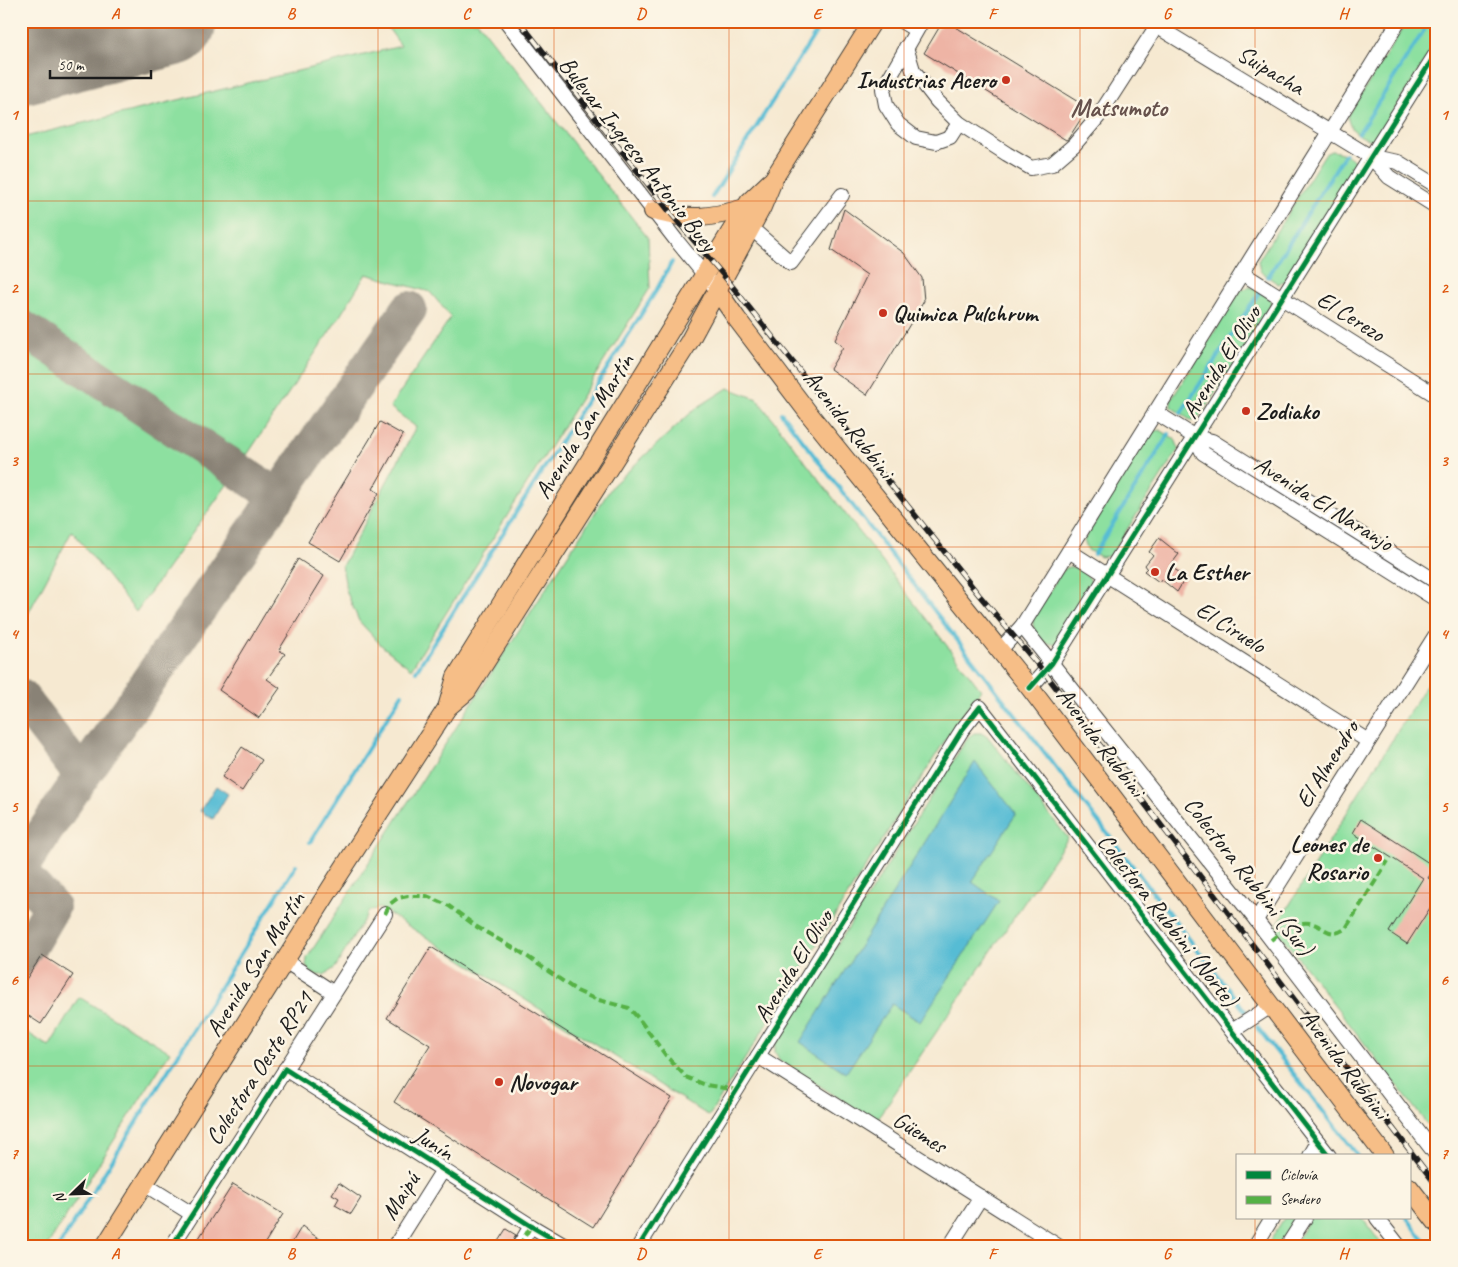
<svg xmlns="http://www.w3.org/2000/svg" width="1458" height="1267" font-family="Caveat,sans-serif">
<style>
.green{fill:#8de0a0;stroke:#547e5e}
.water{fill:#57bcd4;stroke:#3a6c78}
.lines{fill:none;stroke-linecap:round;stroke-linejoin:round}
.stream{stroke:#57bcd4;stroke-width:4}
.taxiway{stroke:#898276;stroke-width:36}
.runway{stroke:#898276;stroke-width:91}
.building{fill:#eeb4a5}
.minor-casing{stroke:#3d3b37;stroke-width:16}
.major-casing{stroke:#3d3b37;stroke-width:20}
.minor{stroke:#fff;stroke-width:14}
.major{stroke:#f6be87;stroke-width:18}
.rail-casing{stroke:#1c1c1c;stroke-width:5.5}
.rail{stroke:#fcf5e5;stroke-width:4;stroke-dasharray:11;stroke-linecap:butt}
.quiet{stroke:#55b145;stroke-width:4;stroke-dasharray:8 4;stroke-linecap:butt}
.cycleway-casing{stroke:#fcf5e5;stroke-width:8}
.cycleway{stroke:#00873e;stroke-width:5}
.grid{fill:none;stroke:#de560d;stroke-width:1;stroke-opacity:0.55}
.poi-dot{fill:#c8321e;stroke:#fcf5e5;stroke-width:2}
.labels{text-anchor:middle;stroke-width:5;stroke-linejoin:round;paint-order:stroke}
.street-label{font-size:24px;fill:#1c1c1c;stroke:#fcf5e5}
.poi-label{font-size:24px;font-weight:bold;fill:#1c1c1c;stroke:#fcf5e5;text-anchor:start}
.neighbourhood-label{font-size:25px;font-weight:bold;fill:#66514c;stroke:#fcf5e5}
.neatline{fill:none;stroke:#de560d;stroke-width:2}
.grid-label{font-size:16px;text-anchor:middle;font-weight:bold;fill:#de560d}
</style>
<rect width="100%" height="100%" fill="#fcf5e5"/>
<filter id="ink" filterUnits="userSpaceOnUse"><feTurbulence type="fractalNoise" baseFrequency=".02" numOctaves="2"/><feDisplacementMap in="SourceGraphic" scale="10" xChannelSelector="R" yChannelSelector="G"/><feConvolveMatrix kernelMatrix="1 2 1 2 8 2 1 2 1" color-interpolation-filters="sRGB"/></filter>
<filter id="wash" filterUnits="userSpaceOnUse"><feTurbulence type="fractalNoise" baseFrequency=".0096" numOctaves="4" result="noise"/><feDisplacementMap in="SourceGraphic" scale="20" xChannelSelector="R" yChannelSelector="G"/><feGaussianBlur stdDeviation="1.12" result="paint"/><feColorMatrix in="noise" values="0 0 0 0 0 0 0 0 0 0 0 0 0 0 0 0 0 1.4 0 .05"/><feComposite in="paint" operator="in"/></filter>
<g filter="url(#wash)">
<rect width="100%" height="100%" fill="#f6e9d1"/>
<g class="green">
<polygon points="383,21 477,21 648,238 650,288 411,669 381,645 359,621 347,593 342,566 416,427 390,407 451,317 430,292 366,274 340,316 247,455 21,312 21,138 401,46"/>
<path d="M1407 21H1421L1436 29 1437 42 1378 136 1374 140C1363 140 1347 129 1348 116Z"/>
<path d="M1331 151C1340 152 1349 154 1354 161V167L1287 281 1278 284 1260 271 1258 261 1325 154Z"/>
<polygon points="1250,287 1260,291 1270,299 1272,307 1197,420 1190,420 1171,407 1171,400 1241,290"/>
<polygon points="21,348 229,482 136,612 72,531 21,627"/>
<polygon points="728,388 757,399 981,690 956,723 709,1116 380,908 369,911 335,968 324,975 315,975 309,971 306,966 307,958 613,485 695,409"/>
<polygon points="1160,430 1175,439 1179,449 1110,556 1101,557 1088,550 1084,540 1150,432"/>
<path d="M1068 567C1081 566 1094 578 1092 591L1058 643C1042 648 1031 632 1033 617L1063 570Z"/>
<polygon points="1437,668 1437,1137 1275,928"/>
<polygon points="974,733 981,733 988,737 1068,838 876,1121 780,1061 775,1052 775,1044 968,737"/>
<polygon points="79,997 170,1052 47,1246 21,1246 21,1028 49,1047"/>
<polygon points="1284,1218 1299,1218 1282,1246 1267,1246"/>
<polygon points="1310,1218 1362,1218 1383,1246 1293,1246"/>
</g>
<g class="water">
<polygon points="975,762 1016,814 972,882 999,901 920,1022 892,1004 846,1073 800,1042"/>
<polygon points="216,786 228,794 213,819 200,811"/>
</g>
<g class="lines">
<g class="stream">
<polyline points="1359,133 1428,24"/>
<polyline points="712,197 823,21"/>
<polyline points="691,232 695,226"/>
<polyline points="1268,277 1345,154"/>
<polyline points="781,413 1245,1011"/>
<polyline points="1181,413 1260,291"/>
<polyline points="1094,554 1169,434"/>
<polyline points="416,671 656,291 672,262"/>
<polyline points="310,842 402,694"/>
<polyline points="1257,1027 1358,1156"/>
<polyline points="1407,1218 1428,1246"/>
<polyline points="59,1246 296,865"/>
</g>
<g class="taxiway">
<polyline points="21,327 278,497"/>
<polyline points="21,697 82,776"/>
<polyline points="21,867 82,776 409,309"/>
<polyline points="21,874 52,907 21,960"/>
</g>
<polyline class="runway" points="21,59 171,21"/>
</g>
<g id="blocks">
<g class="building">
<polygon points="943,21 946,21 1088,108 1068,139 1066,140 924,53"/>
<polygon points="844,209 904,253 922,278 924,301 867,395 830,369 843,347 835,340 867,275 831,250"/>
<polygon points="380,422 403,435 373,489 379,493 340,561 308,542"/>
<polygon points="1159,538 1179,554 1170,566 1186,577 1177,592 1161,579 1159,582 1144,571 1147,568 1145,565 1153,555 1149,552"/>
<polygon points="298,559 324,576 279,650 285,654 267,679 280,688 259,718 219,690"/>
<polygon points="242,747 262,760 242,791 222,777"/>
<polygon points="1361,819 1435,867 1428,878 1437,884 1437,897 1407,944 1389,932 1423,878 1353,833"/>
<polygon points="431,947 672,1098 593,1227 394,1102 430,1045 387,1018"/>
<polygon points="42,955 73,975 41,1024 21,1011 21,987"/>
<polygon points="339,1183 361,1198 351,1214 335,1205 339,1198 332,1194"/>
<polygon points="233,1184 283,1214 263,1246 194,1246"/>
<polygon points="302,1226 312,1234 331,1246 290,1246"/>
<polygon points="506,1229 516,1235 510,1246 495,1246"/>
</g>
</g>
</g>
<g filter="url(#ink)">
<use href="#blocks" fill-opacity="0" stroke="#3d3b37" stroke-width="1"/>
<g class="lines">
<defs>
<g id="minor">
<polyline points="506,21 676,240 717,290"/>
<polyline points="901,21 916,30"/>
<polyline points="922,21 883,89 886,105 898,124 916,138 936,142 950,137 959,123"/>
<polyline points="1148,21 1371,157 1389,177 1437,207"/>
<polyline points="906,47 913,70 937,101 959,123 1007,154 1031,168 1052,164 1074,145 1098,117 1156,27"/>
<polyline points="1371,157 1398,162 1437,186"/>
<polyline points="751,228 791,263 842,195"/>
<polyline points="1242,273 1437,396"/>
<polyline points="1155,412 1195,437 1212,441 1437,582"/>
<polyline points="1195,437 1203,453 1437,600"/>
<polyline points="1069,551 1368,741"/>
<polyline points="1022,626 1256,920 1437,1156"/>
<polyline points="1000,650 1022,626 1399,21"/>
<polyline points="1030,688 1052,663 1437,52"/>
<polyline points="1256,920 1437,633"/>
<polyline points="285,961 334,993"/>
<polyline points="1232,1031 1271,1006"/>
<polyline points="758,1056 1058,1246"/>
<polyline points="285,1069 531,1226 565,1246"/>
<polyline points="1310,1156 1318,1142"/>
<polyline points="144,1184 192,1214"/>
<polyline points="1377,1218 1399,1246"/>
<polyline points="172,1246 385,914"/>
<polyline points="395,1246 443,1170"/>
<polyline points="519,1246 531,1226"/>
<polyline points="639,1246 962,730 980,707 1329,1156"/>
<polyline points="950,1246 981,1197"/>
<polyline points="1255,1246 1272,1218"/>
<polyline points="1287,1246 1305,1218"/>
</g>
<g id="major">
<path d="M653 211C690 220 708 219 745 208"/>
<polyline points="717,290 737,319 810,415 1030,688 1385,1156"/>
<polyline points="447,708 456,677 652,360 749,202 770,182"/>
<polyline points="1409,1187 1437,1223"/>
<polyline points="105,1246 337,878 447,708 467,691 689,342 762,207 774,178 873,21"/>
</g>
</defs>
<use href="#minor" class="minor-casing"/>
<use href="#major" class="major-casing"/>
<use href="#minor" class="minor"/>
<use href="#major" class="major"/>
<defs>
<polyline id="rail" points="519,21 673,216 724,276 979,595 1044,672 1437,1186"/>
</defs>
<use href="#rail" class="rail-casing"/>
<use href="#rail" class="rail"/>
<g class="quiet">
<polyline points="385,914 390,904 398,898 408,896 427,896 449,906 477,927 522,953 577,991 595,999 629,1008 639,1019 667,1057 686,1077 706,1085 737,1090"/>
<path d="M1271 940C1282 931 1294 921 1310 923 1325 926 1330 940 1346 928L1388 861"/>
<polyline points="519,1246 531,1226"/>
</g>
<defs>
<g id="cycleway">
<polyline points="1030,688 1052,663 1437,52"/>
<polyline points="172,1246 285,1069 531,1226 565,1246"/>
<polyline points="639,1246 962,730 980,707 1329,1156"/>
</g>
</defs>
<use href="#cycleway" class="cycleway-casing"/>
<use href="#cycleway" class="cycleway"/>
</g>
</g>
<path class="grid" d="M203 21V1246M378 21V1246M554 21V1246M729 21V1246M904 21V1246M1080 21V1246M1255 21V1156M21 201H1437M21 374H1437M21 547H1437M21 720H1437M21 893H1437M21 1066H1437M1255 1218V1246"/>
<g class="poi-dot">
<circle cx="1006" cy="80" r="5"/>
<circle cx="883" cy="313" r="5"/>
<circle cx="1246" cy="411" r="5"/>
<circle cx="1155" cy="572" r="5"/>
<circle cx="1378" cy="858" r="5"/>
<circle cx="499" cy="1082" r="5"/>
</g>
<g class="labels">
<g class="street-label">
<text transform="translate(1271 70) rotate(31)" y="8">Suipacha</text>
<text transform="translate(638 154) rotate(52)" y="8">Bulevar Ingreso Antonio Buey</text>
<text transform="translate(1351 316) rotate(32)" y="8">El Cerezo</text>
<text transform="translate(1221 362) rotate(-58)" y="8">Avenida El Olivo</text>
<text transform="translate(849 424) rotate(52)" y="8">Avenida Rubbini</text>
<text transform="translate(584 426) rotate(-58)" y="8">Avenida San Martín</text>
<text transform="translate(1324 503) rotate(32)" y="8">Avenida El Naranjo</text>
<text transform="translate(1231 627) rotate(32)" y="8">El Ciruelo</text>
<text transform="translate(1101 742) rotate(53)" y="8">Avenida Rubbini</text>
<text transform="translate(1327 764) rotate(-58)" y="8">El Almendro</text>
<text transform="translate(1249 876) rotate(52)" y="8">Colectora Rubbini (Sur)</text>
<text transform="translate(1168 920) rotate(52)" y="8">Colectora Rubbini (Norte)</text>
<text transform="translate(255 964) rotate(-58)" y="8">Avenida San Martín</text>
<text transform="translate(793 966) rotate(-58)" y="8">Avenida El Olivo</text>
<text transform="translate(1345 1064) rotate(53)" y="8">Avenida Rubbini</text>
<text transform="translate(259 1068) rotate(-57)" y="8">Colectora Oeste RP21</text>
<text transform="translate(920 1132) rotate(32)" y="8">Güemes</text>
<text transform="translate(434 1143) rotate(32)" y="8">Junín</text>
<text transform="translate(400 1196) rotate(-58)" y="8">Maipú</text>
</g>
<g class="poi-label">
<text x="996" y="88" text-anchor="end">Industrias Acero</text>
<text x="893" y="321">Quimica Pulchrum</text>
<text x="1256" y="419">Zodiako</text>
<text x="1165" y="580">La Esther</text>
<text x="1368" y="852" text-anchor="end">Leones de<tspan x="1368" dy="28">Rosario</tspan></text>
<text x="509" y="1090">Novogar</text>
</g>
<g class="neighbourhood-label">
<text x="1119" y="116">Matsumoto</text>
</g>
</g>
<rect width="1458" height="1267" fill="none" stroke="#fcf5e5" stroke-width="55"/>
<rect x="1236" y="1154" width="175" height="65" fill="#fcf5e5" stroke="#a29e95"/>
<rect x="1246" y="1171" width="25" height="8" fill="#00873e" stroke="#a29e95"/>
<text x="1280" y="1180" font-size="15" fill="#1c1c1c">Ciclovía</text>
<rect x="1246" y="1196" width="25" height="8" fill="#55b145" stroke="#a29e95"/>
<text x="1280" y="1204" font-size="15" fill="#1c1c1c">Sendero</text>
<g transform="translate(72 1194) rotate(247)" stroke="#fcf5e5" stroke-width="4" paint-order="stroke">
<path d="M0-4L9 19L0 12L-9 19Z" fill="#1c1c1c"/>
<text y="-8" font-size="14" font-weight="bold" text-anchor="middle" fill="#1c1c1c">N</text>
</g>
<path d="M50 70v8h101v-8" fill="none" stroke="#1c1c1c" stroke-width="2.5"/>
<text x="58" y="70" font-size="15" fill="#1c1c1c" stroke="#fcf5e5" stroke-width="4" paint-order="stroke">50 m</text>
<rect x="28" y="28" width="1402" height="1212" class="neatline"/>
<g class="grid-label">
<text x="115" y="19">A</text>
<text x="291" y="19">B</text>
<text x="466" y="19">C</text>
<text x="641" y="19">D</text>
<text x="817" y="19">E</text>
<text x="992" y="19">F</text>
<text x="1167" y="19">G</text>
<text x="1343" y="19">H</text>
<text x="14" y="120">1</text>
<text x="1444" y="120">1</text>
<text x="14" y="293">2</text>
<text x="1444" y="293">2</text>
<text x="14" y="466">3</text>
<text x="1444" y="466">3</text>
<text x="14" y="639">4</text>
<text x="1444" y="639">4</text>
<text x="14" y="812">5</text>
<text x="1444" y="812">5</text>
<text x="14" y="985">6</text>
<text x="1444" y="985">6</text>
<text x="14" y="1159">7</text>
<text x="1444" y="1159">7</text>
<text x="115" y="1259">A</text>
<text x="291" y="1259">B</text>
<text x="466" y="1259">C</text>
<text x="641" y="1259">D</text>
<text x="817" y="1259">E</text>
<text x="992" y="1259">F</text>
<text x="1167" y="1259">G</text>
<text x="1343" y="1259">H</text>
</g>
</svg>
